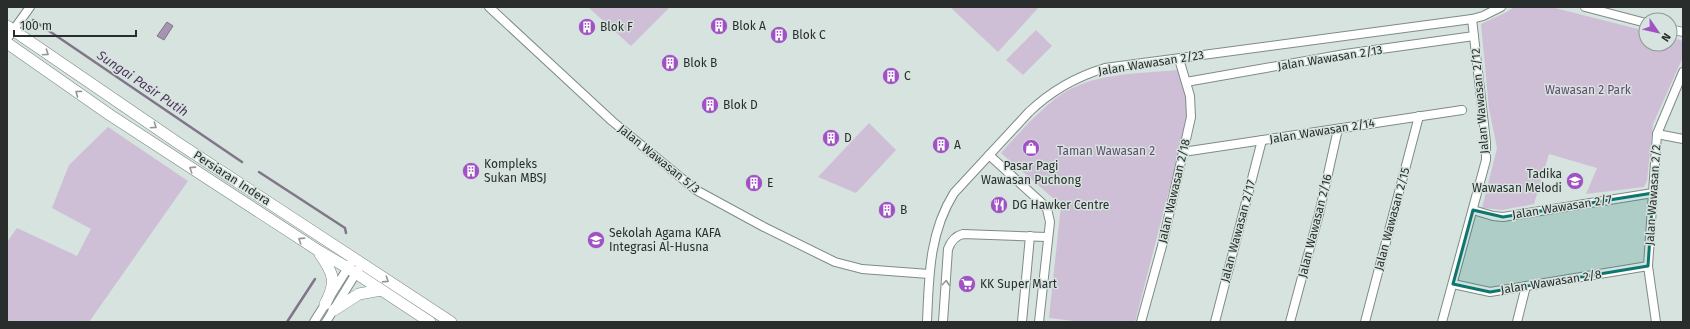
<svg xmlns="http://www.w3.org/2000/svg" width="1690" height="329" font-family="'Fira Sans',sans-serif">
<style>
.green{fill:#cebfd6}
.water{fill:#a695b0;stroke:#807688}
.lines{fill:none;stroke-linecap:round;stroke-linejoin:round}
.stream{stroke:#807688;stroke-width:2.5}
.street-casing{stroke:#7f8b86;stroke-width:10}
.secondary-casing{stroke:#7f8b86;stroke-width:12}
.street{stroke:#fff;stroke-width:8}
.secondary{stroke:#fff;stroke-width:11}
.oneway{stroke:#949696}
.marked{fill:#0f766e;fill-opacity:0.2;stroke:#0f766e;stroke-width:3;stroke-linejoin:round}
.labels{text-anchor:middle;stroke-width:3;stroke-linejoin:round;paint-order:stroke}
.poi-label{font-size:12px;fill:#292e2c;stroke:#d6e3de;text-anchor:start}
.street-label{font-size:12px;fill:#292e2c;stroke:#d6e3de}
.park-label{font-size:12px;fill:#644972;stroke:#d6e3de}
.water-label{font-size:13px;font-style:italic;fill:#50365e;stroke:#d6e3de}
</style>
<rect width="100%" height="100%" fill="#d6e3de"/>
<g class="green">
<polygon points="588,7 670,7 631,46"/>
<polygon points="950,7 1039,7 998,52"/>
<polygon points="1514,7 1551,7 1646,31 1646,44 1670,44 1670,37 1683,41 1683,57 1653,124 1647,181 1644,187 1586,194 1597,168 1549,154 1534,204 1502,210 1482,208 1497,148 1489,109 1481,24 1507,12"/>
<polygon points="1036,30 1052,46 1023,75 1006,60"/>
<path d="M1178 70 1187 96 1188 117 1135 322H1082L1049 318 1061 205 1001 153C1018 134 1035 115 1055 99 1089 72 1137 74 1178 70Z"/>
<polygon points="869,123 896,150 856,193 818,177"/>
<polygon points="108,127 188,181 89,322 7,322 7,242 17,228 77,256 91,229 52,208 69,165"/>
</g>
<polygon class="water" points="167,22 173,26 164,40 157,36"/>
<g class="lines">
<g class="stream">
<polyline points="33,20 242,162"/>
<polyline points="259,172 345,228 346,233"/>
<polyline points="287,322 315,279"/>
</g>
<defs>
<g id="street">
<polyline points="489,7 612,121 696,190 764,227 835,262 862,269 929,274"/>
<polyline points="1585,7 1646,23"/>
<polyline points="1670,29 1683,32"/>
<polyline points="7,39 30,7"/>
<polyline points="1186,82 1345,54 1474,36"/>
<polyline points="1657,134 1683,139"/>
<polyline points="1183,152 1462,110"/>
<polyline points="989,155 1044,205 1047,209 1050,222 1039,322"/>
<polyline points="1473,210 1493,216 1503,217 1653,193"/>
<polyline points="1453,284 1490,292 1648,266"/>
<polyline points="314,322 351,263"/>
<polyline points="326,322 358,270"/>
<path d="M927 322C929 276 929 233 954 193L1029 112C1051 91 1075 77 1105 68L1472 19 1483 16 1501 7"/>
<path d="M943 322 948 249C951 241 955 236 963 234L1047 237"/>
<polyline points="1022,322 1030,236"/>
<polyline points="1141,322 1162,246 1191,117 1190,96 1179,59"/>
<polyline points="1215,322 1262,140"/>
<polyline points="1290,322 1319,214 1338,129"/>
<polyline points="1365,322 1419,116"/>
<polyline points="1442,322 1486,160 1486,142 1472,19"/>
<polyline points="1517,322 1526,286"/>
<polyline points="1656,322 1648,266 1657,134 1683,72"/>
</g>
<g id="secondary">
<polyline points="7,26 178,143 451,322"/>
<polyline points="7,43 110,115 319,251 348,268 430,322"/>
<path d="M320 254C334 274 337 282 325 304"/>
<polyline points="334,310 359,294 381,290"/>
</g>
</defs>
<use href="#street" class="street-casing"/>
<use href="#secondary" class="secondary-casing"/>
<use href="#street" class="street"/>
<use href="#secondary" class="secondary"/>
</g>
<defs><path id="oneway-chevron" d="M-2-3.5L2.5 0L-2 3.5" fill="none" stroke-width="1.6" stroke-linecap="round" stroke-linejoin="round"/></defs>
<g class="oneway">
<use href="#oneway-chevron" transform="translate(46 53) rotate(34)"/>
<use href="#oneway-chevron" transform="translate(78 93) rotate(-144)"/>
<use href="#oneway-chevron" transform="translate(154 126) rotate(34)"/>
<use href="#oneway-chevron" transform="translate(192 169) rotate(-147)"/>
<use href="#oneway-chevron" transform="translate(301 240) rotate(-147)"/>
<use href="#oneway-chevron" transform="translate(386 280) rotate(33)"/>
<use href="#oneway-chevron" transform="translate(946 283) rotate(-86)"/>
</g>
<path class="marked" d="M1653 193 1648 266 1490 292 1453 284 1473 210 1503 217Z"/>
<defs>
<symbol id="building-disc" viewBox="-11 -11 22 22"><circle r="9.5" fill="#a052c4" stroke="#d6e3de"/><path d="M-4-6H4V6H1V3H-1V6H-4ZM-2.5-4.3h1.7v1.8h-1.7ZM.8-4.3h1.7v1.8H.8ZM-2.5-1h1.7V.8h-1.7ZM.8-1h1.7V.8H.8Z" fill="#fff"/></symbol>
<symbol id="shop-disc" viewBox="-11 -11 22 22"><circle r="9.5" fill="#a052c4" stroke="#d6e3de"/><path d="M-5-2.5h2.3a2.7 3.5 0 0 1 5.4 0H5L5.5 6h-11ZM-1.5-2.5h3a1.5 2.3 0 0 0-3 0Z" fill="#fff"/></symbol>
<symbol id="school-disc" viewBox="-11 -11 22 22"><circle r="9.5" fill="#a052c4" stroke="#d6e3de"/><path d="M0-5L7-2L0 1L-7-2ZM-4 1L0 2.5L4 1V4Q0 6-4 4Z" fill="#fff"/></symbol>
<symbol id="restaurant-disc" viewBox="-11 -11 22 22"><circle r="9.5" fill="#a052c4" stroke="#d6e3de"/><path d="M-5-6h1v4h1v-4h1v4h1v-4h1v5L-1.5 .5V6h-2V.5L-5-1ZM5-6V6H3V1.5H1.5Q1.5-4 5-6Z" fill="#fff"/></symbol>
<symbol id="supermarket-disc" viewBox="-11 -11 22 22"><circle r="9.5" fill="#a052c4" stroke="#d6e3de"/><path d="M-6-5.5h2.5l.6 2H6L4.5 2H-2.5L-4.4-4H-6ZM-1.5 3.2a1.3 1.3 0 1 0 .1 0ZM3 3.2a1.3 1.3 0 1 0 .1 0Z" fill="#fff"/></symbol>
</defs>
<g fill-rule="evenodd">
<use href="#building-disc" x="709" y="16" width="20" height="20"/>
<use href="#building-disc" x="577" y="17" width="20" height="20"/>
<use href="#building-disc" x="769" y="25" width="20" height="20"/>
<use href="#building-disc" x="660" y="53" width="20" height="20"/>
<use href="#building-disc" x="881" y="66" width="20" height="20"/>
<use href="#building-disc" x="700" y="95" width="20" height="20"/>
<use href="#building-disc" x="821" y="128" width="20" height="20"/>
<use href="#building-disc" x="931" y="135" width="20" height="20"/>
<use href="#shop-disc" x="1021" y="138" width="20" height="20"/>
<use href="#building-disc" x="461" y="161" width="20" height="20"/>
<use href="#school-disc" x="1565" y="171" width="20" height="20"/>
<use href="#building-disc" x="744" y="173" width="20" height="20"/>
<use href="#restaurant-disc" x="989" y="195" width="20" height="20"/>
<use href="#building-disc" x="877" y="200" width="20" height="20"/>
<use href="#school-disc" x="586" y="230" width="20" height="20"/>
<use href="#supermarket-disc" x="957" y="274" width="20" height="20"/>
</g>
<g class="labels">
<g class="poi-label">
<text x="732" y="30">Blok A</text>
<text x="600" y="31">Blok F</text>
<text x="792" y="39">Blok C</text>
<text x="683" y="67">Blok B</text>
<text x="904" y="80">C</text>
<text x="723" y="109">Blok D</text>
<text x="844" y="142">D</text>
<text x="954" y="149">A</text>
<text x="484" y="168">Kompleks<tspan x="484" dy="14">Sukan MBSJ</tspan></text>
<text x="1031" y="170" text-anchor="middle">Pasar Pagi<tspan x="1031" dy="14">Wawasan Puchong</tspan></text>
<text x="1562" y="178" text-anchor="end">Tadika<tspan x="1562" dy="14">Wawasan Melodi</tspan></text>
<text x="767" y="187">E</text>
<text x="1012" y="209">DG Hawker Centre</text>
<text x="900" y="214">B</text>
<text x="609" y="237">Sekolah Agama KAFA<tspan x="609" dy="14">Integrasi Al-Husna</tspan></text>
<text x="980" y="288">KK Super Mart</text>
</g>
<g class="street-label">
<text transform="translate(1330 58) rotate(-9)" y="4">Jalan Wawasan 2/13</text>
<text transform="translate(1151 63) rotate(-9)" y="4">Jalan Wawasan 2/23</text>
<text transform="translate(1480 101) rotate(-95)" y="4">Jalan Wawasan 2/12</text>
<text transform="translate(1322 131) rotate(-9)" y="4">Jalan Wawasan 2/14</text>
<text transform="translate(659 159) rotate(39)" y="4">Jalan Wawasan 5/3</text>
<text transform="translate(232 178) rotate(33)" y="4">Persiaran Indera</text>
<text transform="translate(1174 191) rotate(-77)" y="4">Jalan Wawasan 2/18</text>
<text transform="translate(1653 195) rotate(-86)" y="4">Jalan Wawasan 2/2</text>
<text transform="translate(1562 207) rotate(-9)" y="4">Jalan Wawasan 2/7</text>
<text transform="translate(1392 219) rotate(-75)" y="4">Jalan Wawasan 2/15</text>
<text transform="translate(1315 226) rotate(-76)" y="4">Jalan Wawasan 2/16</text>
<text transform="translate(1238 231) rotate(-75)" y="4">Jalan Wawasan 2/17</text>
<text transform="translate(1551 282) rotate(-9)" y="4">Jalan Wawasan 2/8</text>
</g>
<g class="park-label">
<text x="1588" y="94">Wawasan 2 Park</text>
<text x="1106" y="155">Taman Wawasan 2</text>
</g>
<g class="water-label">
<text transform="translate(143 83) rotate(34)" y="5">Sungai Pasir Putih</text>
</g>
</g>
<rect width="1690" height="329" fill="none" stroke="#292e2c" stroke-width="16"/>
<g transform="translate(1658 32) rotate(124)"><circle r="19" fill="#d6e3de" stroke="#919b97"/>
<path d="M0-3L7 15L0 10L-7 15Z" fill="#a052c4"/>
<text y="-6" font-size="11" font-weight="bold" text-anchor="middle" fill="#292e2c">N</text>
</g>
<path d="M14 30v6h122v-6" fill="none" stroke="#292e2c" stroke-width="2"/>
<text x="20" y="30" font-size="12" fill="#292e2c" stroke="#d6e3de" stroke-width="3" paint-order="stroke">100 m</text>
</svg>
